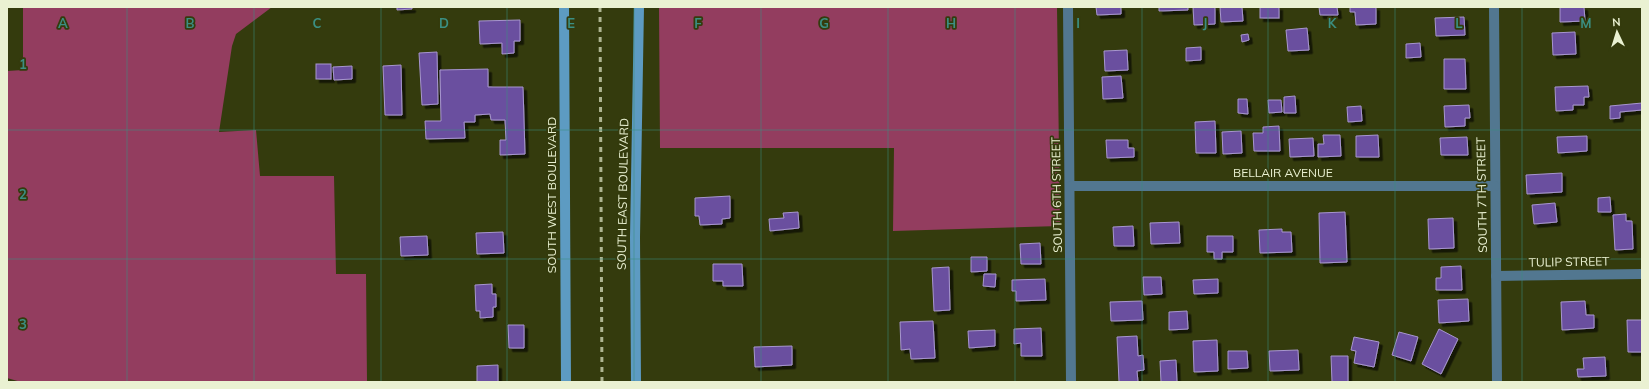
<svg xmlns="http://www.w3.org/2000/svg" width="1649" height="389" font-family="Mulish,sans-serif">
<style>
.green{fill:#933d5f}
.building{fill:#6b4f9f;stroke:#a796cf;filter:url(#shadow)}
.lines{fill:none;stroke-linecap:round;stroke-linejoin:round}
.street{stroke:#527790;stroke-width:10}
.secondary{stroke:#5d9bc2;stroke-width:10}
.rail{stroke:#aeb591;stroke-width:3;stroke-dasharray:5 5;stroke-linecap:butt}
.grid{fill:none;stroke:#3b8f82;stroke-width:1;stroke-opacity:0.55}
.labels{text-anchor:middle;stroke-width:3.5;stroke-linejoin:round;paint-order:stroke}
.street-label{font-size:12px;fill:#eaf1d2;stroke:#343b0d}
.grid-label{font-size:13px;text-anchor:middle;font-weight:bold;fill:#3b8f82;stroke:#343b0d;stroke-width:3.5;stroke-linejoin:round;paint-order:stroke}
</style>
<defs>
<filter id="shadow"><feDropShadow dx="3.5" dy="3.5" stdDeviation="0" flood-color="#0009"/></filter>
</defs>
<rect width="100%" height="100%" fill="#343b0d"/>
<g class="green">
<polygon points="23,7 272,7 236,34 232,46 219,132 256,130 260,176 334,176 336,274 366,274 367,382 21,382 7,378 7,71 23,70"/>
<polygon points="659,7 1057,7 1060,226 893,231 894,148 660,148"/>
</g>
<g class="building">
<polygon points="397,7 412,7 412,9 397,10"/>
<polygon points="1096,7 1121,7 1121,14 1097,15"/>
<polygon points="1159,7 1188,7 1188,10 1159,11"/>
<polygon points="1193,7 1215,7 1215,24 1194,25"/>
<polygon points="1220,7 1242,7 1243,21 1221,22"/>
<rect x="1260" y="7" width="19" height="11"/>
<polygon points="1319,7 1337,7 1338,15 1320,15"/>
<polygon points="1350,7 1376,7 1376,24 1356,25 1355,12 1350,12"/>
<polygon points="1560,7 1584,7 1585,21 1560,22"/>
<polygon points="1464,17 1465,35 1436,36 1435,18"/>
<polygon points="520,20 520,41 514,41 514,53 502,54 502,43 480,44 479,21"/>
<polygon points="1307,28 1309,50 1288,51 1286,30"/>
<polygon points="1575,32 1576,54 1553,55 1552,33"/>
<polygon points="1248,34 1249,40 1242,42 1241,35"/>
<polygon points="1420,43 1421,57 1406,58 1406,44"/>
<polygon points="1201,47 1201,60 1186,61 1186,48"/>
<polygon points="1127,50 1128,70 1105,71 1104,51"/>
<polygon points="437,52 438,104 422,105 419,53"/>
<polygon points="1444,59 1465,59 1466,89 1444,89"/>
<rect x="316" y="64" width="15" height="15"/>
<polygon points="401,65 402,115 385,115 383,66"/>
<polygon points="352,66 352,79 334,80 333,67"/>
<polygon points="488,69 488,87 523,87 525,154 500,155 500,140 506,140 505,120 491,120 490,114 475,115 475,122 464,122 465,138 426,139 425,121 441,121 440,70"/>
<polygon points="1121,76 1123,98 1103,99 1102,77"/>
<polygon points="1588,86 1589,97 1584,97 1584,105 1573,105 1573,110 1556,111 1555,87"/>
<polygon points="1295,96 1296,113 1284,113 1284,97"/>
<polygon points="1238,99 1247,99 1248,114 1238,113"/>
<polygon points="1268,100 1281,100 1282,112 1269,113"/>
<polygon points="1642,103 1642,110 1620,112 1620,118 1610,119 1610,106"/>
<polygon points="1469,105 1470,118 1465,118 1465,126 1445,127 1444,106"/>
<polygon points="1361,106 1362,121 1348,122 1347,107"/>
<polygon points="1215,121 1216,153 1196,153 1195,122"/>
<polygon points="1279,126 1280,151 1254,151 1253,133 1263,133 1263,127"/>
<polygon points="1241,131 1242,153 1223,154 1222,132"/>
<polygon points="1323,135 1340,135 1341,156 1318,157 1318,144 1324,144"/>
<polygon points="1378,135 1379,157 1356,157 1356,136"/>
<polygon points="1587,136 1587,151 1558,153 1557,137"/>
<polygon points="1467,137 1468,155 1441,155 1440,138"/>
<polygon points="1313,138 1314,156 1290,157 1289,139"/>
<polygon points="1106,140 1128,140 1128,148 1134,148 1134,157 1107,158"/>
<polygon points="1562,173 1562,192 1527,194 1526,175"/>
<polygon points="730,196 730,218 722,219 722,224 700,225 699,216 695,216 695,198"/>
<polygon points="1610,197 1611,212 1598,212 1598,198"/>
<polygon points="1555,203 1557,222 1534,224 1532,205"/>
<polygon points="798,212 799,228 770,231 769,219 784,218 783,213"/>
<polygon points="1345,212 1347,262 1320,263 1319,213"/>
<polygon points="1626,214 1626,221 1632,221 1633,249 1615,250 1613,215"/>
<polygon points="1453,218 1454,248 1429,249 1428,219"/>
<polygon points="1179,222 1180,243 1151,244 1150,223"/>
<polygon points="1133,226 1134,246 1114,246 1113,227"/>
<polygon points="1282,229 1282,232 1291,232 1292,252 1260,253 1259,230"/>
<polygon points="503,232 504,253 477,254 476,233"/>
<polygon points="427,236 428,255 401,256 400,237"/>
<polygon points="1207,236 1233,236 1233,252 1222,252 1222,259 1214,259 1214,252 1207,252"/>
<polygon points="1040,243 1041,264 1021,264 1020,244"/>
<polygon points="971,257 987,257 987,271 971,272"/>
<polygon points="713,264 742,264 743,286 723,286 723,281 713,281"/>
<polygon points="1461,266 1462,290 1436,290 1436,278 1441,278 1441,267"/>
<polygon points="949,267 950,310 934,311 932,268"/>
<polygon points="984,274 996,274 995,287 983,286"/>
<polygon points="1143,277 1161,277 1162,294 1144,295"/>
<polygon points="1045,279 1046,300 1016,301 1016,291 1012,291 1012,280"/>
<polygon points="1218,279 1218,293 1194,294 1193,280"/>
<polygon points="492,284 492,294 496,294 496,307 493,307 493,317 480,318 480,311 476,311 475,285"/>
<polygon points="1468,299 1469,321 1439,323 1438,300"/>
<polygon points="1142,301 1143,320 1111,321 1110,302"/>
<polygon points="1585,301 1586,315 1594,315 1594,328 1562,330 1561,302"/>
<polygon points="1187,311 1188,329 1169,330 1169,312"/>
<polygon points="1627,320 1642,320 1642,352 1628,352"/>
<polygon points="933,321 935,358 911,359 910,349 901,350 900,322"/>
<polygon points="508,325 524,325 524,348 509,348"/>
<polygon points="1041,328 1042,356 1021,356 1021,343 1014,344 1014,329"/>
<polygon points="1439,329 1458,339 1441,374 1422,364"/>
<polygon points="995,330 995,346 969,348 968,331"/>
<polygon points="1399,332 1418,337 1411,361 1392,355"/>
<polygon points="1137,336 1138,356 1143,355 1144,370 1137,371 1138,382 1119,382 1117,337"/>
<polygon points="1354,337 1379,342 1374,367 1354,363 1356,351 1351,350"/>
<polygon points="1217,340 1218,371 1194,372 1193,341"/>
<polygon points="792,346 792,365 755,367 754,347"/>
<polygon points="1298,350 1299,370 1270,371 1269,351"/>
<polygon points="1228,351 1247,351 1248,368 1228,369"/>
<polygon points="1331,356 1348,356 1348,382 1332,382"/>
<polygon points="1605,357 1606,376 1578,377 1577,369 1584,369 1583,358"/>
<polygon points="1176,360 1177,382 1161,382 1160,361"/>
<polygon points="498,365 498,382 477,382 477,366"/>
</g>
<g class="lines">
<g class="street">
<polyline points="1068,7 1071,382"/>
<polyline points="1494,7 1497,382"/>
<polyline points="1071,186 1495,186"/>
<polyline points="1496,276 1642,274"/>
</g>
<g class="secondary">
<polyline points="564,7 566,382"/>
<polyline points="636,382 635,237 639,7"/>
</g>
<polyline class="rail" points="600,7 602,382"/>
</g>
<path class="grid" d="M127 7V382M254 7V382M381 7V382M507 7V382M634 7V382M761 7V382M888 7V382M1015 7V382M1142 7V382M1268 7V382M1395 7V382M1522 7V382M7 130H1642M7 259H1642"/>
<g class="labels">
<g class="street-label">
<text x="1283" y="177">BELLAIR AVENUE</text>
<text transform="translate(623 194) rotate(-89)" y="4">SOUTH EAST BOULEVARD</text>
<text transform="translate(552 195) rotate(-90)" y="4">SOUTH WEST BOULEVARD</text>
<text transform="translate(1057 195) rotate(-91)" y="4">SOUTH 6TH STREET</text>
<text transform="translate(1482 195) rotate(-91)" y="4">SOUTH 7TH STREET</text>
<text transform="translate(1569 262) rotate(-1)" y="4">TULIP STREET</text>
</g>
</g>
<g class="grid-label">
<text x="63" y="28">A</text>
<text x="190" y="28">B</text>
<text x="317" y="28">C</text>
<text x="444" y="28">D</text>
<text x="571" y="28">E</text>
<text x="698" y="28">F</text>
<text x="824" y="28">G</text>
<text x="951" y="28">H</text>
<text x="1078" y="28">I</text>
<text x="1205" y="28">J</text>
<text x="1332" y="28">K</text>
<text x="1459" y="28">L</text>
<text x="1586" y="28">M</text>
<text x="23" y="69">1</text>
<text x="23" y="199">2</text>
<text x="23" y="329">3</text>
</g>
<rect width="1649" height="389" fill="none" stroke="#eaf1d2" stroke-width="16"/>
<g transform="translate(1617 32) rotate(356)" stroke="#343b0d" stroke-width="3" paint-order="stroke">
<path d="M0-3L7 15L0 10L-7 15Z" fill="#eaf1d2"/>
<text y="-6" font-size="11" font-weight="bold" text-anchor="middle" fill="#eaf1d2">N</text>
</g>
</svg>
